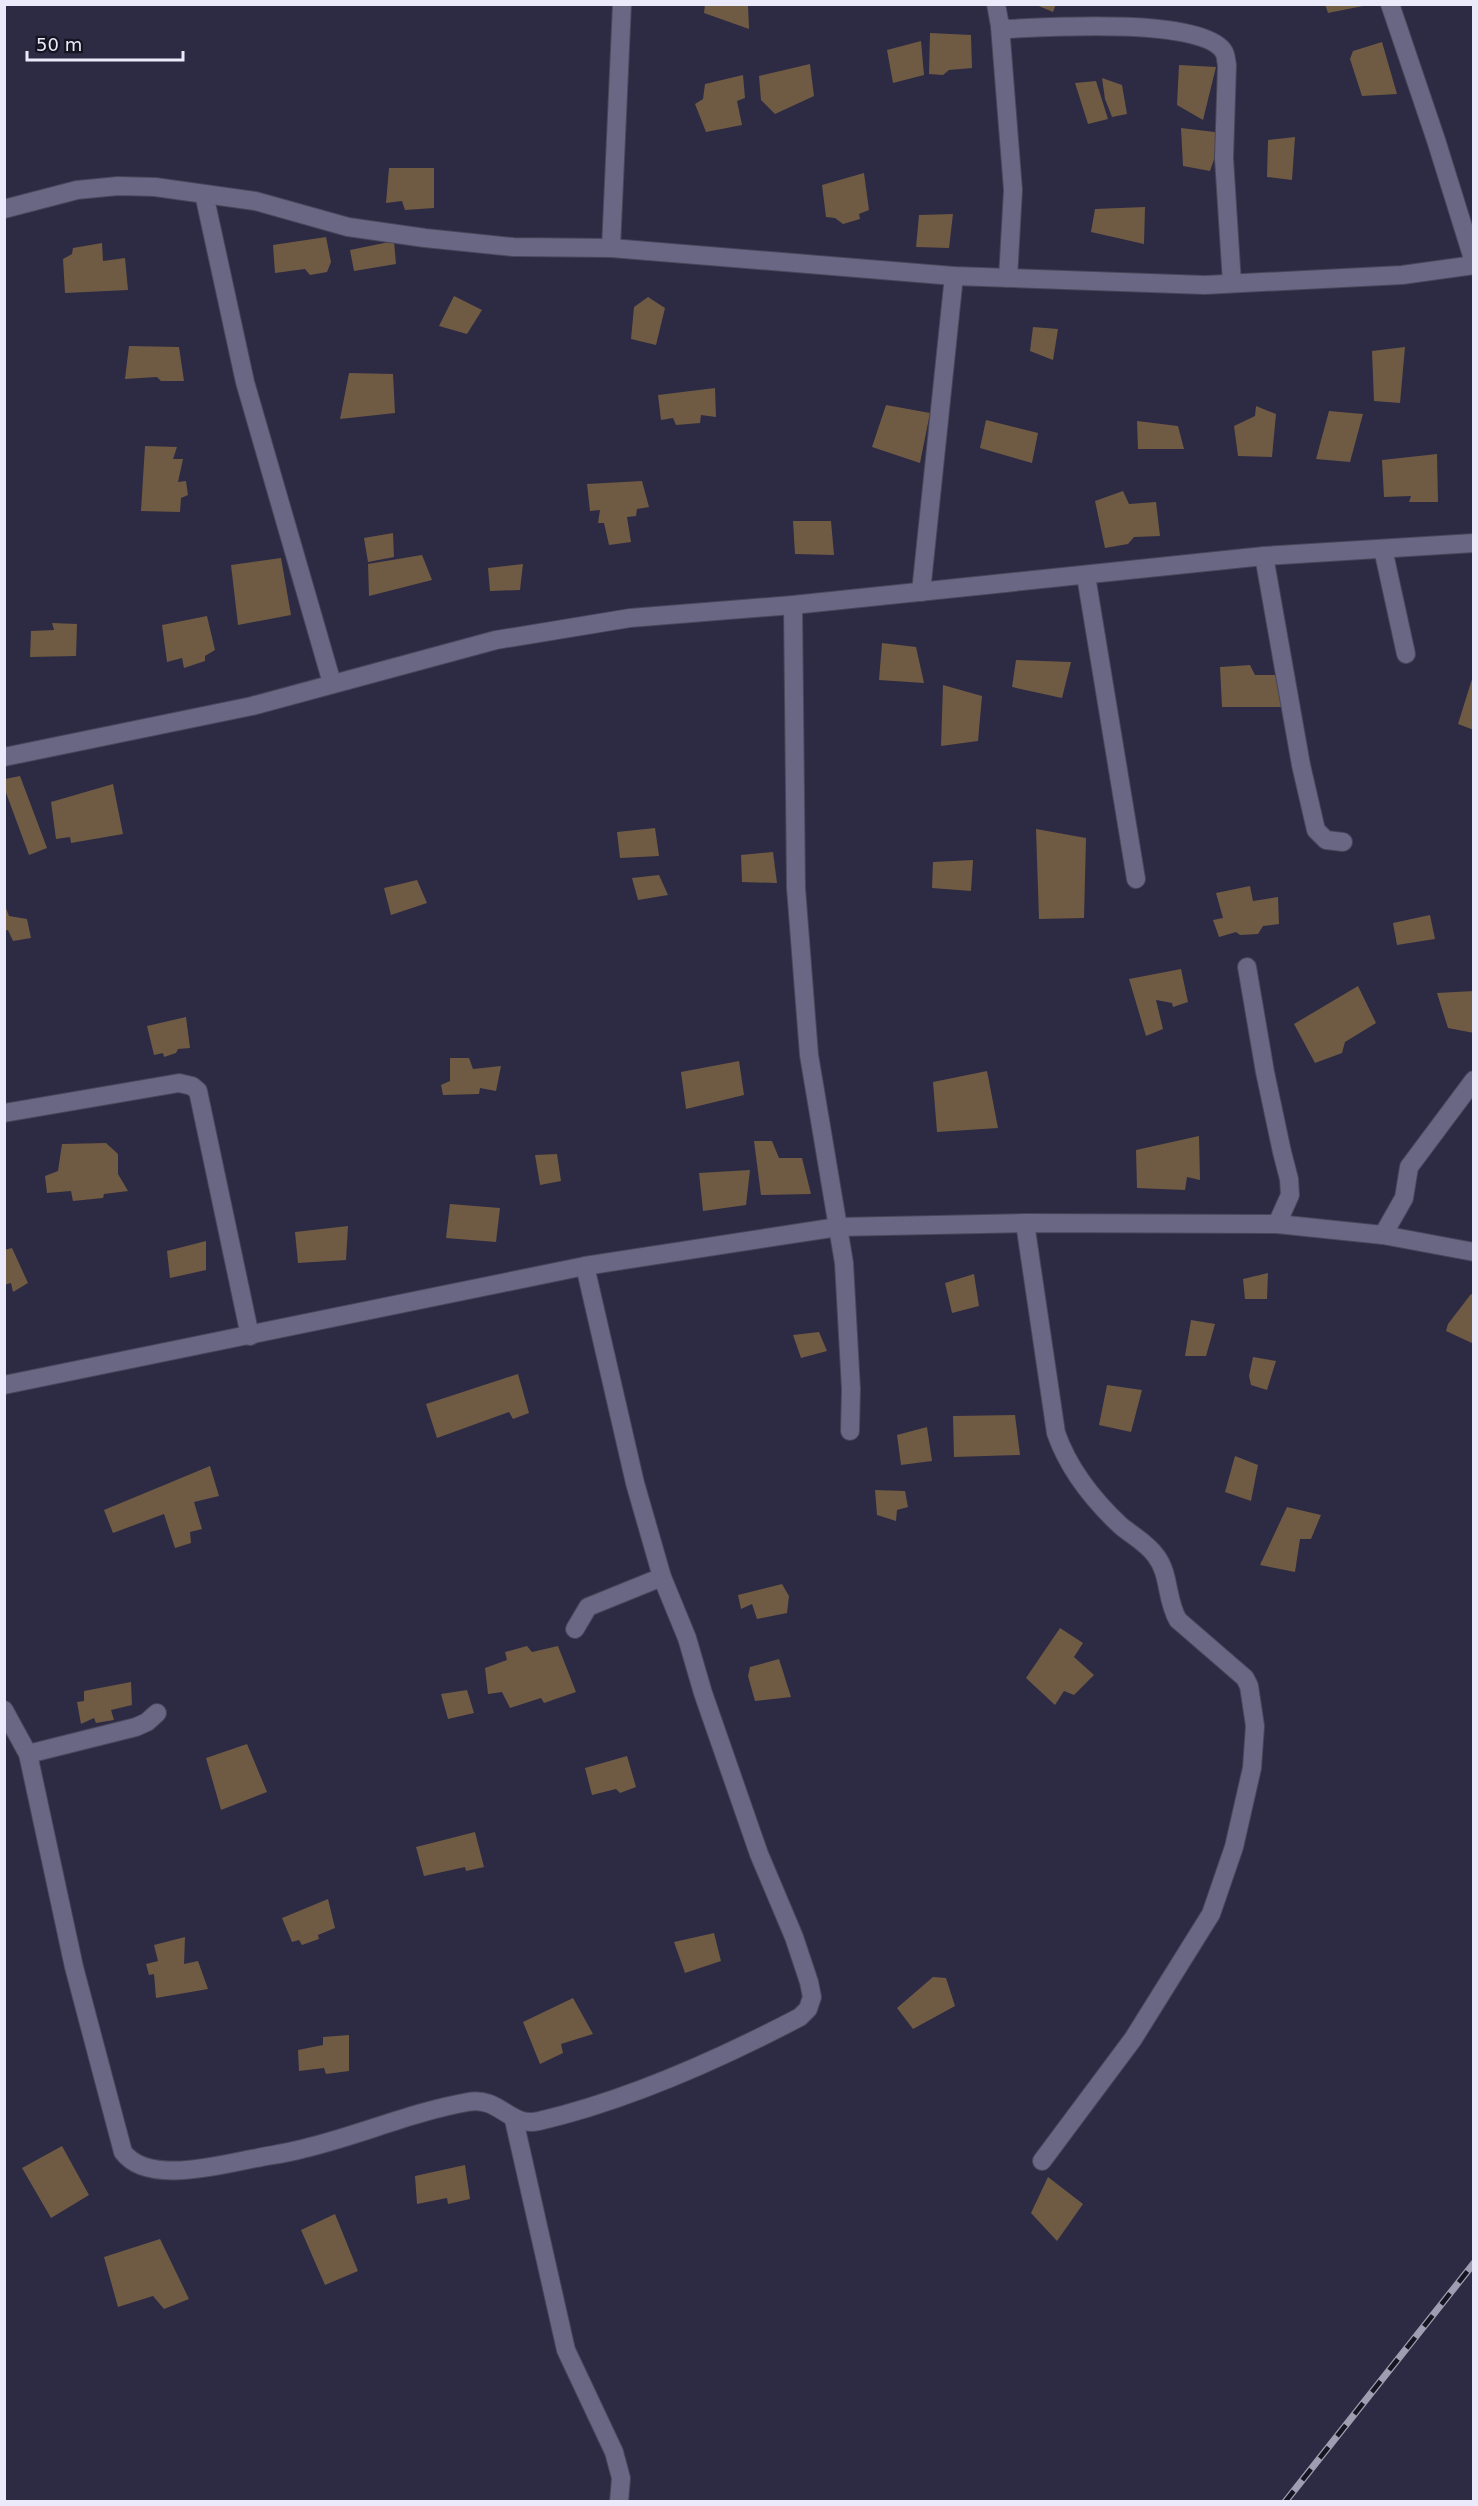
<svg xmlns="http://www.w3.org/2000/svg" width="1478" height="2506" font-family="'DejaVu Sans',sans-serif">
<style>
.building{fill:#6f5b43}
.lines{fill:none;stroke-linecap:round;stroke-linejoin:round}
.minor-casing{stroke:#48465b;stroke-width:20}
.minor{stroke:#696784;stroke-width:18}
.rail-casing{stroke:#9f9db1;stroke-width:7}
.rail{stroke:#151420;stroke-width:4.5;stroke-dasharray:14;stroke-linecap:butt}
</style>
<rect width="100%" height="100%" fill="#2d2a43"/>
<g class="building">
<polygon points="1034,4 1056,4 1053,12"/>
<polygon points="1325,4 1363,4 1363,6 1328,13"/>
<polygon points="705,5 748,5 749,29 704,13"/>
<polygon points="930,33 971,35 972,68 949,70 943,75 929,74"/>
<polygon points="921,41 924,75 893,83 887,50"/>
<polygon points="1382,42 1397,94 1362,96 1350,59 1353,51"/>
<polygon points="810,64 814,96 775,114 761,100 759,76"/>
<polygon points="1179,65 1216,67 1203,120 1177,105"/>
<polygon points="743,75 745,98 737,101 742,125 706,132 695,104 703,99 705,84"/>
<polygon points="1102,78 1122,85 1127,114 1112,117 1105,99"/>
<polygon points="1096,81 1108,119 1088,124 1075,83"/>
<polygon points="1181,128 1223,133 1210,171 1183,166"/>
<polygon points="1295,137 1292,180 1267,177 1268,140"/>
<polygon points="389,168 434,168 434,208 405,210 402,201 386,203"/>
<polygon points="864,173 869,210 859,214 860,219 843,224 835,218 826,217 822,185"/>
<polygon points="1145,207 1144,244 1091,232 1095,209"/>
<polygon points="953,214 949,248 916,247 919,215"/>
<polygon points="326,237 331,262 327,272 310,275 305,269 275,273 273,245"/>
<polygon points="394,241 396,264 354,271 350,250"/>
<polygon points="102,243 103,261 125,258 128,290 65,293 63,259 72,254 73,248"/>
<polygon points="454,296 482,310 467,334 439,326"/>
<polygon points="648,297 665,308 656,345 631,339 634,307"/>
<polygon points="1033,327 1058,329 1053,360 1030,351"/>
<polygon points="129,346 179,347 184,381 161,381 157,377 125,379"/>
<polygon points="1405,347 1400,403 1374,401 1372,351"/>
<polygon points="349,373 393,374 395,413 340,419"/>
<polygon points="715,388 716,417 701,415 700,423 676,425 673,418 661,420 658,395"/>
<polygon points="886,405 930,413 920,463 872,447"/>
<polygon points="1256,406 1276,414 1272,457 1238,456 1234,426 1255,416"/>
<polygon points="1329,411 1363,414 1350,462 1316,459"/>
<polygon points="986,420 1038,433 1032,463 980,448"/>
<polygon points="1137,421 1178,426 1184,449 1138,449"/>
<polygon points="145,446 177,447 173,459 183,459 178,482 186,481 188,495 181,498 180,512 141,511"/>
<polygon points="1437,454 1438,502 1409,502 1411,496 1384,497 1382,460"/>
<polygon points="642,481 649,507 637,509 636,516 627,517 631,542 609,545 604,523 598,523 600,510 590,511 587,484"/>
<polygon points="1123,491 1129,504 1156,502 1160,536 1134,537 1128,544 1105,548 1095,501"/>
<polygon points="793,521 831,521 834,555 795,554"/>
<polygon points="393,533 394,557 368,562 364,538"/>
<polygon points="422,555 432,580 369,596 368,564"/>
<polygon points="281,558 291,615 238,625 231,565"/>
<polygon points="523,564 520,590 490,591 488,568"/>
<polygon points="207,616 215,650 205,656 205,661 184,668 182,658 167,662 162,625"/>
<polygon points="52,623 77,624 76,656 30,657 31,631 54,630"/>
<polygon points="882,643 916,647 924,683 879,680"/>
<polygon points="1016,660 1071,662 1062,698 1012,687"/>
<polygon points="1250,665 1255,675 1284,675 1287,707 1222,707 1220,667"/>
<polygon points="1473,676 1474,676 1474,730 1458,724"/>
<polygon points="943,685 982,696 978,741 941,746"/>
<polygon points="20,776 47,848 29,855 5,790 5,779"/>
<polygon points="113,784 123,834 71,843 70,837 56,839 51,802"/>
<polygon points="655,828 659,856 620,858 617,832"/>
<polygon points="1036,829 1086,838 1084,918 1039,919"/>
<polygon points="773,852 777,883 742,882 741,855"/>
<polygon points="973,860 971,891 932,888 933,862"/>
<polygon points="659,875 668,895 638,900 632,878"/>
<polygon points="417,880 427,903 391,915 384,888"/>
<polygon points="1250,886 1253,901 1278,897 1279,924 1263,926 1258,934 1240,935 1236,932 1219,937 1213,920 1223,918 1216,893"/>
<polygon points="4,903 9,916 27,919 31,938 13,941 8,930 4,931"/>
<polygon points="1430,915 1435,939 1397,945 1393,923"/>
<polygon points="1181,969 1188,1002 1173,1007 1172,1003 1156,1000 1163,1029 1146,1036 1129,979"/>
<polygon points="1358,986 1376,1023 1345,1042 1342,1053 1315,1063 1294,1024"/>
<polygon points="1474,991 1474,1033 1448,1028 1437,993"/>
<polygon points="186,1017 190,1048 178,1049 176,1053 164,1057 163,1053 154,1055 147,1026"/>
<polygon points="450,1058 469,1058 473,1069 501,1066 496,1091 480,1088 479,1094 443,1095 441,1085 450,1081"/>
<polygon points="739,1061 744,1095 686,1109 681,1072"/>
<polygon points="987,1071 998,1128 937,1132 933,1082"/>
<polygon points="1199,1136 1200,1180 1187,1177 1185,1190 1137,1188 1136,1150"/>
<polygon points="754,1141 772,1141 779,1158 802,1158 811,1194 761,1195"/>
<polygon points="106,1143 118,1154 118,1174 128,1191 104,1194 103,1198 73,1201 71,1191 47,1193 45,1176 58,1171 62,1144"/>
<polygon points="557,1154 561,1181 540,1185 535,1155"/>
<polygon points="750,1170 746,1205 703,1211 699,1173"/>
<polygon points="450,1204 500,1208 496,1242 446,1238"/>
<polygon points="348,1226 346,1260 298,1263 295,1232"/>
<polygon points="206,1241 206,1270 170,1278 167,1251"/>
<polygon points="12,1248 28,1283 13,1292 11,1283 4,1285 4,1250"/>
<polygon points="1268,1273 1267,1299 1245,1299 1243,1279"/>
<polygon points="974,1274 979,1306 952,1313 945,1283"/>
<polygon points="1471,1294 1474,1296 1474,1344 1446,1331 1448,1324"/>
<polygon points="1191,1320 1215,1324 1206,1356 1185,1356"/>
<polygon points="819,1332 827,1351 801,1358 793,1335"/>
<polygon points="1253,1357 1276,1361 1267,1390 1251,1385 1249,1376"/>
<polygon points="518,1374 529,1413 513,1419 509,1412 437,1438 426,1404"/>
<polygon points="1107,1385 1142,1390 1131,1432 1099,1425"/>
<polygon points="1015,1415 1020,1455 954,1457 953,1416"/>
<polygon points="927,1427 932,1461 901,1465 897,1435"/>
<polygon points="1235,1456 1258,1465 1251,1501 1225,1492"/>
<polygon points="210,1466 219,1496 194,1502 202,1529 190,1532 191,1543 175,1548 164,1514 113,1533 104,1510"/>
<polygon points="875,1490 905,1491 908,1507 897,1510 896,1521 877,1515"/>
<polygon points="1287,1507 1321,1515 1311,1539 1300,1539 1295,1572 1260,1565"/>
<polygon points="782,1584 789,1596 787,1613 757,1619 752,1604 741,1609 738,1595"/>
<polygon points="1060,1628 1083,1643 1074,1657 1094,1675 1074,1695 1064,1691 1055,1705 1026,1678"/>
<polygon points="527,1646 532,1652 558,1646 576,1692 544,1703 541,1698 510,1708 502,1692 488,1694 485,1668 507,1660 505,1652"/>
<polygon points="779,1659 791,1697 755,1701 748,1676 750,1667"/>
<polygon points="131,1682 132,1705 111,1710 114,1720 96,1723 94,1718 81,1724 77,1702 84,1701 84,1691"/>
<polygon points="467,1690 474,1713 448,1719 441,1694"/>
<polygon points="247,1744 267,1792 221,1810 206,1758"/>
<polygon points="627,1756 636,1787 620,1793 616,1789 592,1795 585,1768"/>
<polygon points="475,1832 484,1867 466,1871 465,1867 424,1876 416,1847"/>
<polygon points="328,1899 335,1928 318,1935 319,1939 302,1945 299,1940 292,1942 282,1918"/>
<polygon points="714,1933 721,1961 685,1973 674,1942"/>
<polygon points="185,1937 184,1964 198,1961 208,1989 156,1998 154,1974 149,1975 146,1964 158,1961 154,1945"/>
<polygon points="933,1977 946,1978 955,2006 913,2029 897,2008"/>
<polygon points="573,1998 593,2034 561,2044 563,2053 540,2064 523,2022"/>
<polygon points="349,2035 349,2071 326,2074 324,2068 299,2071 298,2050 323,2045 323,2037"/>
<polygon points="62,2146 89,2195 51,2218 22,2168"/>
<polygon points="465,2165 470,2199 448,2204 447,2198 417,2204 415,2176"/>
<polygon points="1048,2177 1083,2204 1057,2241 1031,2213"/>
<polygon points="335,2214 358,2271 325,2285 301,2230"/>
<polygon points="160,2239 189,2299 164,2309 153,2296 118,2307 104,2257"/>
</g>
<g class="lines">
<defs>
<g id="minor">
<polyline points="996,4 1000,26 1013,190 1008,278"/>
<polyline points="1390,4 1436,140 1474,262"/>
<path d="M1000 26 1008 29C1046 27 1204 17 1224 52 1226 55 1226 61 1227 65L1224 158 1232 283"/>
<polyline points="204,194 245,382 332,683"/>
<polyline points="4,209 77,190 118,186 155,187 255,201 348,227 425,238 513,247 611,248 954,276 1205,285 1402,275 1474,265"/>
<polyline points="611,248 622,4"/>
<polyline points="1383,549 1406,654"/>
<polyline points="1264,556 1301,765 1316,830 1326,840 1343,842"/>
<polyline points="1086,576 1136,879"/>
<polyline points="921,592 954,276"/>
<polyline points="793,605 796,888 809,1055 844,1263 851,1389 850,1431"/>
<polyline points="4,757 252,706 496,640 630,618 793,605 1264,556 1474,543"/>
<polyline points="1247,967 1265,1072 1282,1152 1289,1179 1290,1195 1277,1224"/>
<polyline points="4,1113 179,1083 192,1086 198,1091 250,1336"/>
<path d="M1025 1223 1056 1433C1069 1470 1092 1499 1121 1526 1133 1536 1147 1543 1156 1556 1170 1574 1166 1600 1178 1620L1245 1678 1249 1686 1255 1726 1252 1768 1234 1847 1211 1914 1133 2039 1042 2161"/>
<polyline points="1383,1235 1404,1198 1409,1167 1474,1080"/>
<polyline points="4,1385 585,1266 838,1227 1025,1223 1277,1224 1383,1235 1474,1252"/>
<polyline points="575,1629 588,1607 662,1577"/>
<path d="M4 1710 28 1754 74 1967 123 2152C148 2186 222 2164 257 2158 272 2155 287 2153 302 2149 358 2136 411 2112 468 2102 500 2096 509 2128 539 2121 629 2100 718 2060 800 2017L808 2009 812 1997 809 1982 794 1937 759 1854 703 1693 687 1638 662 1577 635 1483 585 1266"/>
<polyline points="28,1754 136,1727 147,1722 157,1713"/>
<polyline points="514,2120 566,2350 614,2452 621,2478 619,2502"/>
</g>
</defs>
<use href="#minor" class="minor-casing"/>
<use href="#minor" class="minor"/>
<defs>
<polyline id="rail" points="1285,2502 1474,2263"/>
</defs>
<use href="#rail" class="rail-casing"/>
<use href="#rail" class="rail"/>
</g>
<rect width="1478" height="2506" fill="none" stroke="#ebeafa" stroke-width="12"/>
<path d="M27 51v9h156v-9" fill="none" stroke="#ebeafa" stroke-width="3"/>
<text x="36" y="51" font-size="18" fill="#ebeafa" stroke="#151420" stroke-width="4.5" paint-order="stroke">50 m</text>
</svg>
